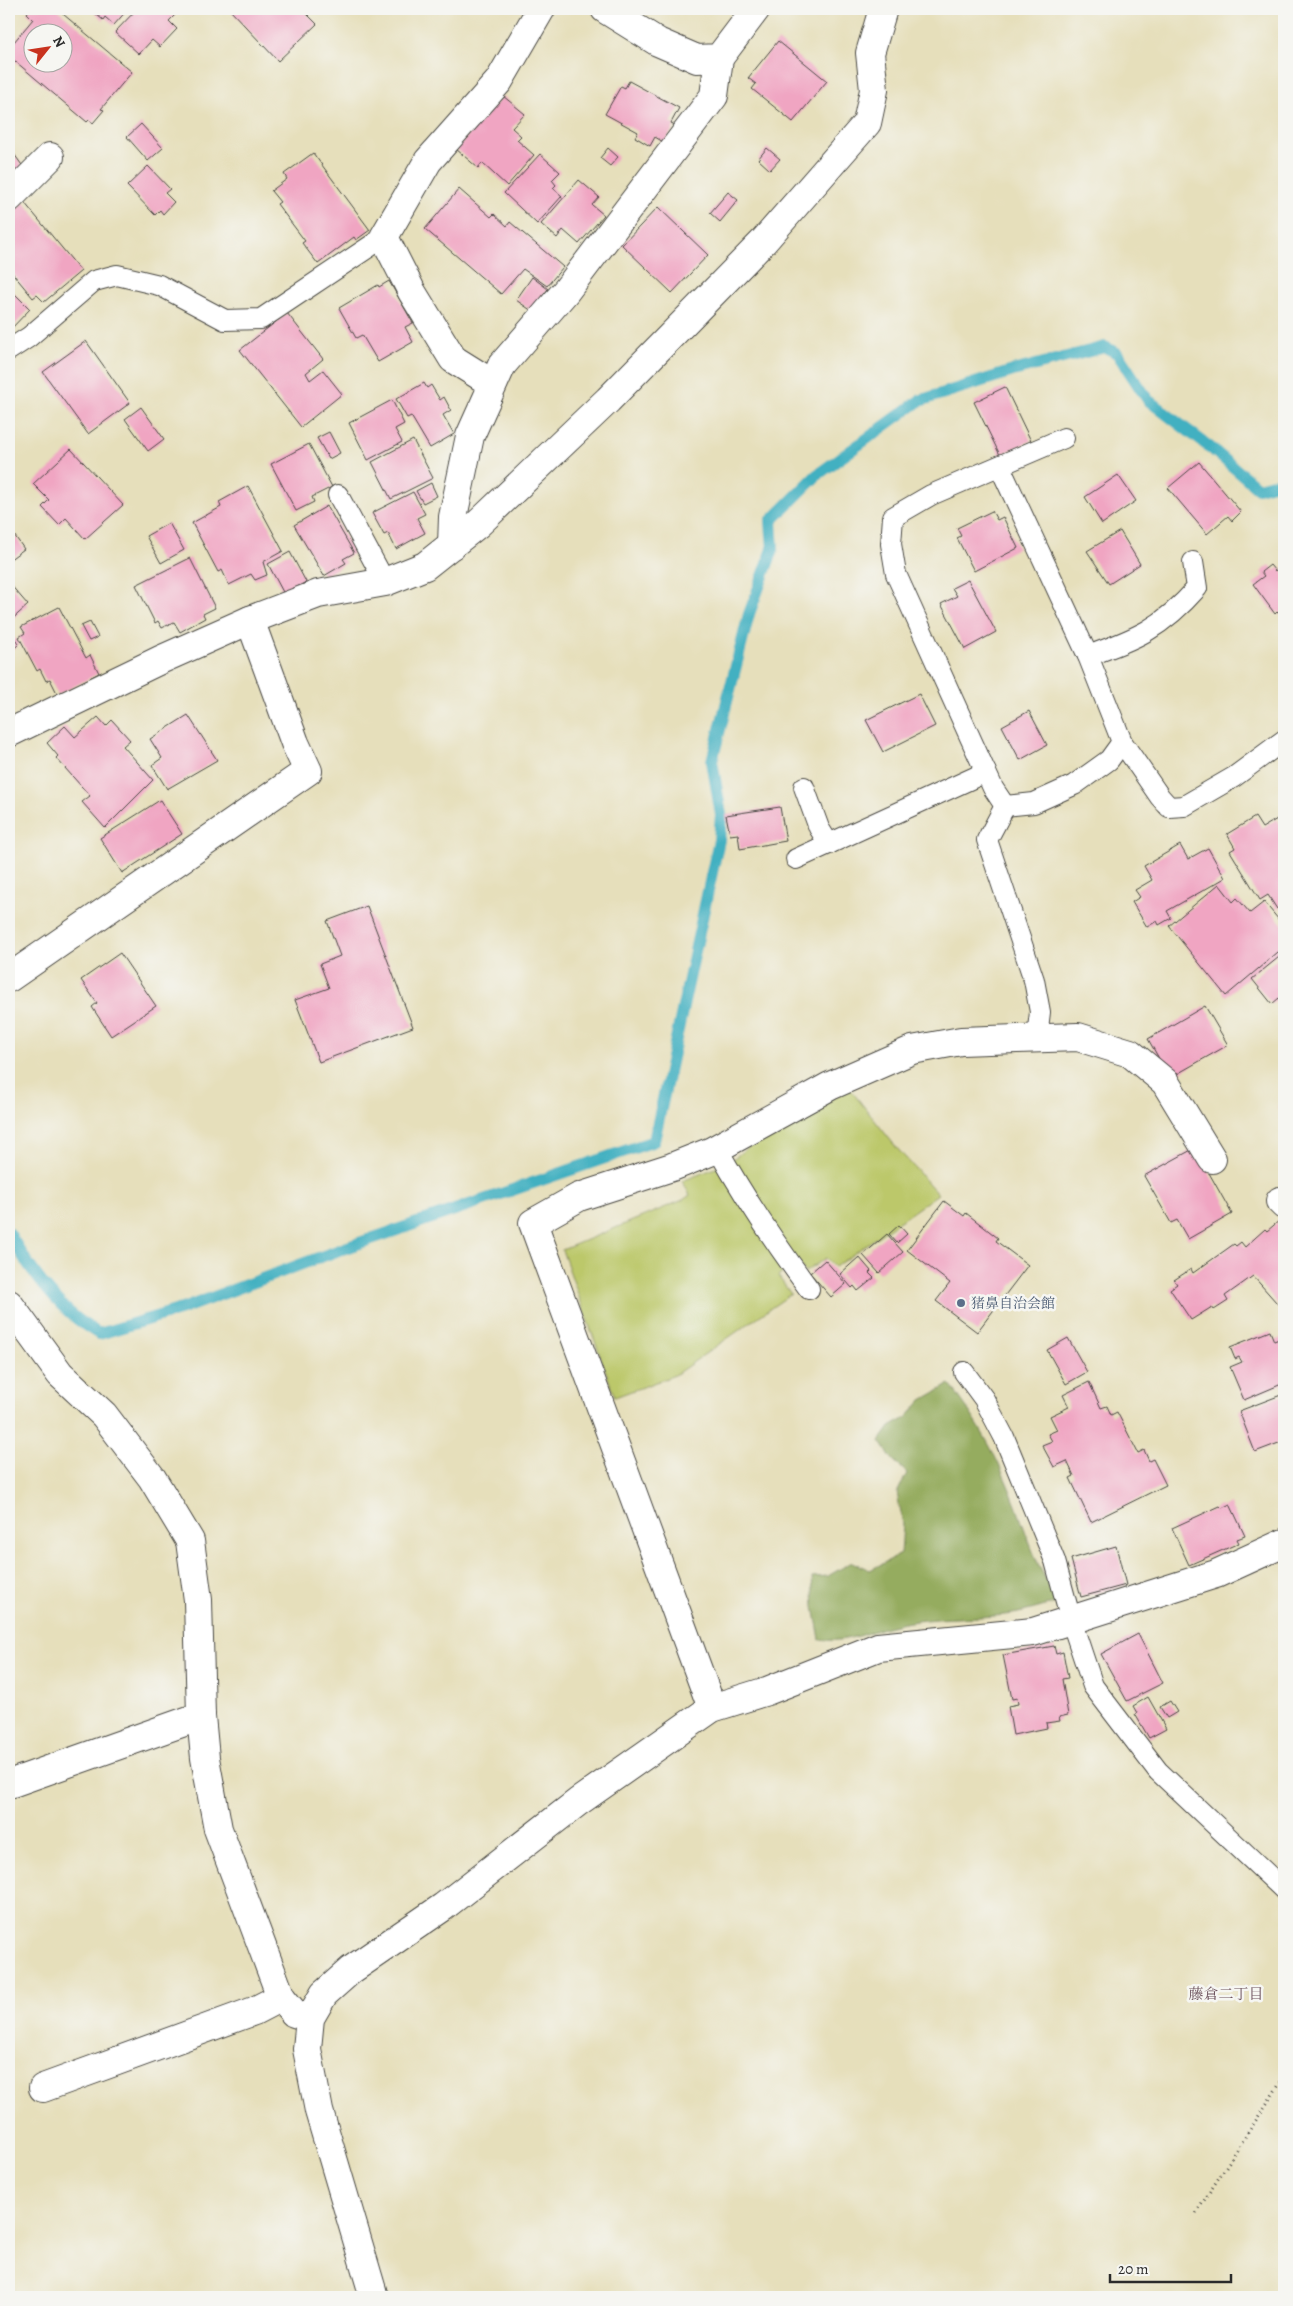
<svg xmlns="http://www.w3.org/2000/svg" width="1293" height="2306" font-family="Alegreya,'Noto Serif JP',serif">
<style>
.green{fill:#bcc86a;stroke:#747a4a}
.forest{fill:#95ac5e;stroke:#606c44}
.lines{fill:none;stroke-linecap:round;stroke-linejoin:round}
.stream{stroke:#43b0c1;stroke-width:12}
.building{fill:#f0a5c2;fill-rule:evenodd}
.lane-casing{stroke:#474641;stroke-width:22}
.street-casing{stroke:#474641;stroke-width:30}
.path{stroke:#474641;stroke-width:3;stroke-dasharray:1 4;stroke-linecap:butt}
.lane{stroke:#fff;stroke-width:20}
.street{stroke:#fff;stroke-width:28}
.service-dot{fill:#5c6f8a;stroke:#f6f6f2;stroke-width:2}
.labels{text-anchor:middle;stroke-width:5;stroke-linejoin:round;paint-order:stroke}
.service-label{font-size:14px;fill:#4e5e75;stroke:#f6f6f2;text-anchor:start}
.neighbourhood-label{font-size:15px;fill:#705660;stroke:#f6f6f2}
</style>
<rect width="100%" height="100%" fill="#f6f6f2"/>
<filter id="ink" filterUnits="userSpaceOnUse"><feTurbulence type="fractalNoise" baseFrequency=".02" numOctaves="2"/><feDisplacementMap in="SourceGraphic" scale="10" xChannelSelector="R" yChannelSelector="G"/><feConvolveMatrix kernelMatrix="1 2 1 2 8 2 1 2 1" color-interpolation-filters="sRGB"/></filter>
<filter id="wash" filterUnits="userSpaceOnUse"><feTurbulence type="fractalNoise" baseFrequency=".0096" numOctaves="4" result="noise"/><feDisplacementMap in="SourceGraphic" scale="20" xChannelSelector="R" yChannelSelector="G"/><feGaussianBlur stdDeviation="1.12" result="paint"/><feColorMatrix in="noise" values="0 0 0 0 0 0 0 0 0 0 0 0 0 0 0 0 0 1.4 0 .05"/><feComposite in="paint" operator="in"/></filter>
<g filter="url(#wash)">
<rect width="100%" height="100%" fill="#e6dfbb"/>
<g class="green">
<polygon points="850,1089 896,1147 938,1194 835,1267 826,1258 805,1272 730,1161 777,1125"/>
<polygon points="718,1167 786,1269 778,1276 791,1294 675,1375 615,1397 562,1250 683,1200 690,1195 682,1181"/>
</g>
<path class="forest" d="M950 1384C972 1414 989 1441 1004 1476 1022 1515 1031 1559 1055 1595L1054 1604C1040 1607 1026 1612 1013 1614 971 1620 929 1615 887 1627 867 1633 841 1644 820 1639L814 1607 812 1577 828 1576 852 1562 870 1570 901 1554 903 1524 897 1493 907 1473 893 1460 880 1441 890 1427 906 1418 922 1400Z"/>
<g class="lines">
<path class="stream" d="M9 1233C32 1273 59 1311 99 1334L182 1309 342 1249 654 1141 719 840 721 815 712 761 749 614 773 549 771 521 817 475 919 401 1013 371 1105 347 1117 353 1148 400 1212 449 1258 488 1284 481"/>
</g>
<g id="blocks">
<g class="building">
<path d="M30 9H57L132 72 101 109 104 110 93 123 89 120 87 122 9 56V48L33 19 27 13ZM32 32H62V62H32Z"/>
<polygon points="90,9 128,9 114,25 105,17 103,20"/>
<polygon points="137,9 170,9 176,14 169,21 177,29 160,47 152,40 139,54 115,32"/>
<polygon points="229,9 302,9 317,24 278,61"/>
<polygon points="778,41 827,81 793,122 752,89 756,84 748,78"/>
<polygon points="629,81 679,108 671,123 675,125 665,143 655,137 650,146 635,137 638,132 605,114 621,86 625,88"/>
<polygon points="503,96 525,114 512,128 521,136 517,140 534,155 507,186 482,163 478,168 456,149"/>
<polygon points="141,124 163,148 148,161 127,137"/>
<polygon points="9,147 24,168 9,179"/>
<polygon points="608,148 618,157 610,166 600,158"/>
<polygon points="767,148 780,159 770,170 758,159"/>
<polygon points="313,153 370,230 356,240 354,237 318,264 302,243 305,241 277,204 280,202 271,191 287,179 284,174"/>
<polygon points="540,154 560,172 552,180 556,185 553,188 562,196 537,224 504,193"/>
<polygon points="148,166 170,189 165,193 174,202 163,214 160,210 155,215 127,186"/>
<polygon points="579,180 599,197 592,205 604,215 579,244 563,230 557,238 541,224"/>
<polygon points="459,189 491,217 494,214 507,226 510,222 563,267 547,286 523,269 501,294 425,229"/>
<polygon points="728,192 738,200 720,222 710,213"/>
<polygon points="24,202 81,271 44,302 37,295 33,298 9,269 9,236 15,230 9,223 9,215"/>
<polygon points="658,207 708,255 672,293 622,245"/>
<polygon points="532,277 548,289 532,311 516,300"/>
<polygon points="389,281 413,323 405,327 413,342 378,362 362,335 356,338 339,308 378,285 379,287"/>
<polygon points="9,288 30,309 9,331"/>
<polygon points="287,313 323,359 306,373 310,380 323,370 342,394 301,427 240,350"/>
<polygon points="86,341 130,403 88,434 43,372"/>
<polygon points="424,383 427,388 431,385 440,400 444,397 451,410 443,415 454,434 430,448 411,416 407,418 396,399"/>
<polygon points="1005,387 1031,441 1000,455 974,402"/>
<polygon points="392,400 404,424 395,429 402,442 368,460 349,423"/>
<polygon points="141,407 164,439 148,451 125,419"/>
<polygon points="329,432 340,453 329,459 317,438"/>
<polygon points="413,440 433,478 391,499 372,462"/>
<polygon points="309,444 332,487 312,497 314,502 296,511 271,464"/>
<polygon points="71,449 123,505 85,539 66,518 59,525 42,507 49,500 33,484"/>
<polygon points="1199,462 1241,512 1232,521 1228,516 1207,534 1168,488"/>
<polygon points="1118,475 1136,501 1102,524 1085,497"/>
<polygon points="431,483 437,496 423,503 416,491"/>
<polygon points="248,486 283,551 263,562 267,575 255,580 251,574 229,585 222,570 218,572 192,523 221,507 219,502"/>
<polygon points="413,492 425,514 417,518 425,533 396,549 388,533 384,535 372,513"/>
<polygon points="327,506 354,553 343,559 346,563 324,576 294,525"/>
<polygon points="992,511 997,520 1003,517 1018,548 974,571 957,538 961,536 957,528"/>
<polygon points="169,523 184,550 161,563 146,536"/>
<polygon points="1120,531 1140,564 1109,584 1087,551"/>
<polygon points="12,532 24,549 9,560 9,535"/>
<polygon points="290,552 306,582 284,594 268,564"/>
<polygon points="190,558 215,608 203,614 205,618 180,632 174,622 162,628 158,621 155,623 136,585"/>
<polygon points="1270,565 1275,571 1280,567 1284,573 1284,619 1278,611 1275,614 1253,584 1264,576 1261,572"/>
<polygon points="968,580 996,632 965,649 941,604 957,596 952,588"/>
<polygon points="9,583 28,605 9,622"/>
<polygon points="59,607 86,658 90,655 99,673 58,695 50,679 46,681 40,669 37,671 19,637 25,633 21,627"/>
<polygon points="90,622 98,637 89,641 81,626"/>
<polygon points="12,635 19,644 9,653 9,638"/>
<polygon points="919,694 935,726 883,752 866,720"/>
<polygon points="1029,711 1047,745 1020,760 1002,726"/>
<polygon points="188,715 217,760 167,789 152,765 162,758 150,739"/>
<polygon points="98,717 106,726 112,720 130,740 123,746 153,780 105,828 82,802 90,796 56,758 58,756 47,743 65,726 75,737"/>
<polygon points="160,800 182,834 122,873 100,838"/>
<polygon points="780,807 786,841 740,849 738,834 730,835 726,815"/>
<polygon points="1255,817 1262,828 1277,819 1284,831 1284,904 1277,909 1268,895 1260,900 1230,851 1235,848 1227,834"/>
<polygon points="1180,845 1188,859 1208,848 1225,878 1167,911 1171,918 1159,925 1157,921 1147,927 1132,902 1140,897 1135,890 1152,880 1144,866"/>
<polygon points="1219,884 1233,902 1237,898 1250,913 1264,902 1284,926 1284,947 1226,996 1169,926"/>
<polygon points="367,906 413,1027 319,1062 295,1000 329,988 320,964 340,956 327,921"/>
<polygon points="120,953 156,1006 111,1036 92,1007 97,1003 81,980"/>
<polygon points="1284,953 1284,1005 1279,998 1272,1004 1252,979"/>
<polygon points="1205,1006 1228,1045 1170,1078 1148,1039"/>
<polygon points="1284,1101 1284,1115 1277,1108"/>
<polygon points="1195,1148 1232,1214 1188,1239 1177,1220 1171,1223 1144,1176"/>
<polygon points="944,1201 964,1216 966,1213 998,1238 996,1241 1028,1265 977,1332 936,1301 950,1283 907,1250"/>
<polygon points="1280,1220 1284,1225 1284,1311 1253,1276 1225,1296 1228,1301 1214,1310 1212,1307 1191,1320 1170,1289 1177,1284 1174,1280 1191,1269 1193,1273 1234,1244 1236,1246 1241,1242 1245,1247 1265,1229 1267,1231"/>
<polygon points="899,1225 907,1234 897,1243 889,1234"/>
<polygon points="887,1234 903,1252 879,1273 863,1255"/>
<polygon points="859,1257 871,1271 869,1273 874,1278 858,1291 854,1286 852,1288 840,1274"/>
<polygon points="825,1260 846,1284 831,1297 810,1273"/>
<polygon points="1270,1331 1274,1341 1284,1337 1284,1383 1244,1400 1230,1367 1242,1362 1239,1357 1235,1359 1230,1347"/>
<polygon points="1068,1338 1087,1372 1066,1384 1047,1350"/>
<polygon points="1089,1382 1101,1408 1107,1406 1111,1415 1117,1412 1138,1453 1144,1450 1149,1461 1153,1459 1166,1485 1091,1522 1070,1478 1074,1476 1067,1461 1054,1467 1042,1445 1052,1441 1048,1434 1057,1430 1050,1416 1069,1407 1063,1395"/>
<polygon points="1281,1395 1284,1403 1284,1441 1255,1452 1239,1411"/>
<polygon points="1230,1504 1245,1536 1237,1539 1239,1543 1189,1565 1172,1528 1220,1506 1222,1508"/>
<polygon points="1116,1546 1126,1585 1081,1597 1071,1559"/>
<polygon points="1138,1634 1163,1683 1127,1701 1101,1654"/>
<polygon points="1054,1646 1056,1654 1063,1652 1068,1678 1062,1679 1068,1715 1059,1717 1060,1721 1046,1723 1047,1728 1013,1735 1008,1706 1018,1704 1017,1698 1012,1699 1003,1655"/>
<polygon points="1148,1697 1166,1729 1149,1738 1135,1714 1137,1713 1133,1706"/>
<polygon points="1170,1701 1177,1712 1167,1718 1160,1707"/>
</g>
</g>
</g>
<g filter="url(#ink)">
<use href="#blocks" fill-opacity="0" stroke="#474641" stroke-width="1"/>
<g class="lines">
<defs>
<g id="lane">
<polyline points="9,350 29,337 94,281 117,275 159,285 225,320 261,319 384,237"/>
<polyline points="1000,467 1088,656 1122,742 1109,760 1074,785 1034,803 1005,806 993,788 896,574 891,544 893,517 931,495 1064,438"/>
<polyline points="338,495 385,582"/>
<path d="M1088 656C1137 638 1161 629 1197 588L1193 562"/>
<polyline points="1122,742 1160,797 1169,807 1184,806 1234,777 1284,740"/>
<polyline points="804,787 819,828 829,844"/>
<polyline points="1005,806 987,840 1034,980 1040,1012 1037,1037"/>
<polyline points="796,859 986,772"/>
<path d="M717 1148C744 1197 775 1243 809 1289"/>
<polyline points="964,1372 984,1399 1004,1437 1055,1561 1071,1620 1093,1686 1158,1771 1284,1890"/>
</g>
<g id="street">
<polyline points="605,9 658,42 697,59 719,58 756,9"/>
<polyline points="9,198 50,157"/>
<polyline points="493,384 453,359 412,292 384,237 428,161 499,81 541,9"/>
<polyline points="452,545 453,517 470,436 502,365 566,291 714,96 719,58"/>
<polyline points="9,733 160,660 250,620"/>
<polyline points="9,978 308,771 295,743 250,620 318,594 385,582 425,566 478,524 608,400 763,242 867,123 874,90 870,53 883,9"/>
<polyline points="1280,1201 1284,1205"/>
<polyline points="9,1304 60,1374 104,1415 152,1478 190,1541 198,1600 201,1716 205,1758 218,1829 281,1997 294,2013 310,2018"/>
<polyline points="712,1708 533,1223 579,1197 672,1167 712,1151 830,1086 912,1050 961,1041 1078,1037 1130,1053 1165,1082 1212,1159"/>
<polyline points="9,1784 201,1716"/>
<polyline points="43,2088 254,2011 281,1997"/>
<polyline points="374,2297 319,2111 307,2049 310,2018 324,1994 351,1970 443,1907 578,1802 712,1708 767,1691 878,1647 1033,1632 1216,1574 1284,1543"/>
</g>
</defs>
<use href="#lane" class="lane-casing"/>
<use href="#street" class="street-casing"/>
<polyline class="path" points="1196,2213 1284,2077"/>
<use href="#lane" class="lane"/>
<use href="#street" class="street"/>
</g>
</g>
<circle class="service-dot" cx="961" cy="1303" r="5"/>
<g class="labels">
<g class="service-label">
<text x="971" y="1308">猪鼻自治会館</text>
</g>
<g class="neighbourhood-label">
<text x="1226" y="1999">藤倉二丁目</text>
</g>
</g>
<rect width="1293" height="2306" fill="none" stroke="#f6f6f2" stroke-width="30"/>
<g transform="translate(48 48) rotate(60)"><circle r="24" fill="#f6f6f2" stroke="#a5a5a2"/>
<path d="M0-4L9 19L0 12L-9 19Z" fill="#c8321e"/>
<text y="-8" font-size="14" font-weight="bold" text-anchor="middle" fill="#2b2b2b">N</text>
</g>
<path d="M1110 2274v8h121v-8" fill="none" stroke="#2b2b2b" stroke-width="2.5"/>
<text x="1118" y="2274" font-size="15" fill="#2b2b2b" stroke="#f6f6f2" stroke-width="4" paint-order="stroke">20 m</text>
</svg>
